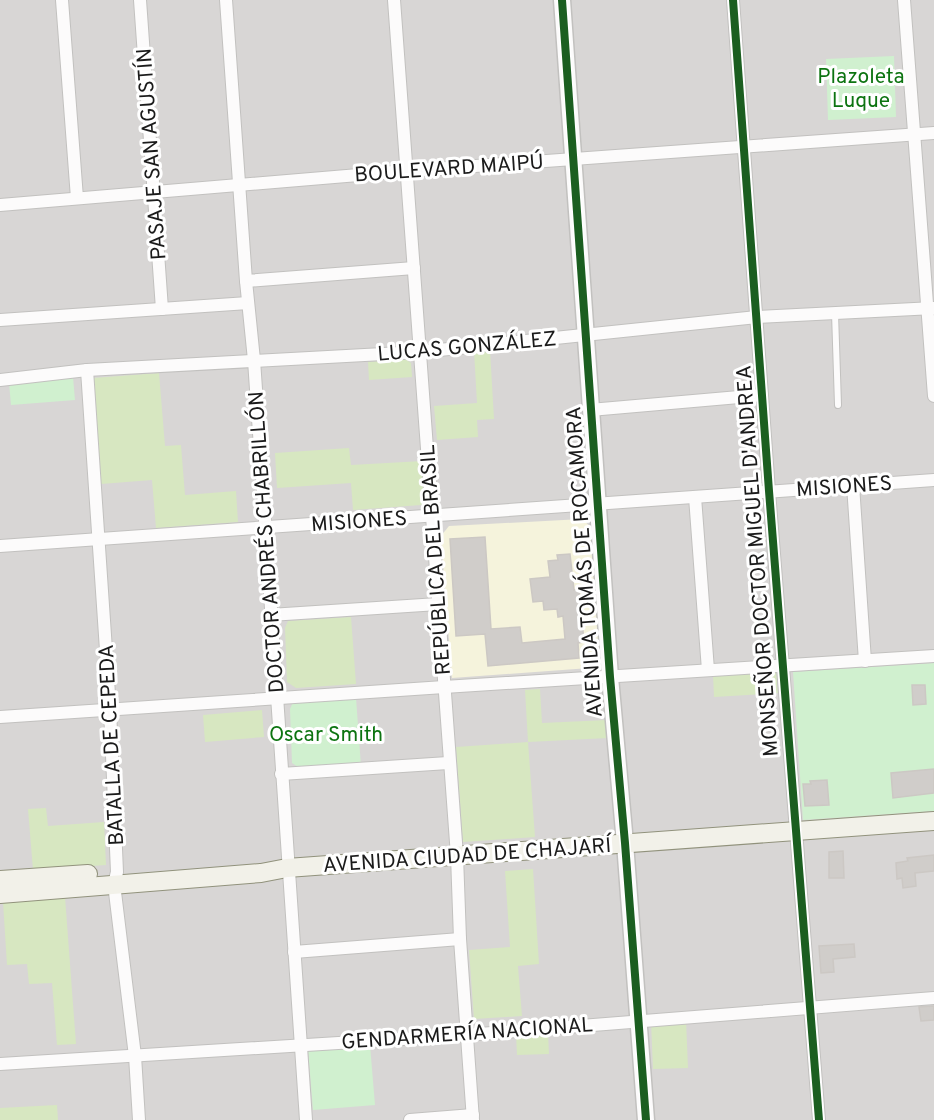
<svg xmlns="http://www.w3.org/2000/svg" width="934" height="1120" font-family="Overpass,sans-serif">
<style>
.residential{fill:#d8d6d5}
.education{fill:#f5f3dc}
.grass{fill:#d7e7c1}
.park{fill:#d0f0cf}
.building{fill:#d0cdca;stroke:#ccc8c4;stroke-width:1.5}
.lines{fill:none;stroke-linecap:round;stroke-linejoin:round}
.service-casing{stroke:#c2c1bf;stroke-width:8}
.minor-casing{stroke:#c2c1bf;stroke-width:14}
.tertiary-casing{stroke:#c2c1bf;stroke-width:19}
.secondary-casing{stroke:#91927c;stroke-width:20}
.service{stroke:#fcfbfb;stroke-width:6}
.minor{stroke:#fcfbfb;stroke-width:12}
.tertiary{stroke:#fcfbfb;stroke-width:16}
.secondary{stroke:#f2f1e9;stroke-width:18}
.cycleway-casing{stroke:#fff;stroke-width:11}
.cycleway{stroke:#1b5e20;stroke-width:8}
.labels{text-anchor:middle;stroke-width:6;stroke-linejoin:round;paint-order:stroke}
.park-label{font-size:21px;fill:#0d7411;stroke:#fff}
.street-label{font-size:21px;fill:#1b1b1b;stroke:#fff}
</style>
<rect width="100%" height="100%" fill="#e9e7e3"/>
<rect class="residential" x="0" y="0" width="934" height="1120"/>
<polygon class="education" points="582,519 593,529 603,667 452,678 441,536 449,526"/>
<g class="grass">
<polygon points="490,350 494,419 477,420 478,437 437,440 434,406 477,403 474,351"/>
<polygon points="405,359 411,363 412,377 369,380 368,362"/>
<polygon points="159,373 165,446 181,445 185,495 236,491 238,522 156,528 152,480 101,484 93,378"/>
<polygon points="349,448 351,465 423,461 426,501 421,505 353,510 351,483 277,488 275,453"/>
<polygon points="351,617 356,684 296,688 287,682 285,628 288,621"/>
<polygon points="776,671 778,693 714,697 713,675"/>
<polygon points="540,689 542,723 607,720 608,738 528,742 535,837 463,842 456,747 528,742 525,690"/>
<polygon points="262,710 264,737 205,742 203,715"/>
<polygon points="46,808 48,826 104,822 106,865 33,870 28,809"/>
<polygon points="533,869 539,964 518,966 522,1016 474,1019 469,950 510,947 505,871"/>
<polygon points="65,897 76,1044 57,1045 52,983 29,984 27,964 7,965 3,902"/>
<polygon points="686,1020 688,1068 653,1069 651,1022"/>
<polygon points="548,1033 549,1054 517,1055 516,1034"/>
<polygon points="57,1105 58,1120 0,1120 0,1108"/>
</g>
<g class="park">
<polygon points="894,56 896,117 828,120 826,59"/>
<polygon points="73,377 75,400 11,405 9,383"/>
<polygon points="934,663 934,811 803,820 793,672"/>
<polygon points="356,698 361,766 301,769 292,763 290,709 293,702"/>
<polygon points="370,1045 375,1105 313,1110 308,1050"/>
</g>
<g class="building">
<polygon points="485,537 491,629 520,627 522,643 565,639 563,616 558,617 557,609 544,610 543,601 533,602 530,579 550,577 548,561 558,560 557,555 570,554 574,590 579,589 584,642 578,643 579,658 488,666 485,634 456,636 450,539"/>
<polygon points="912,685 925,685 926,704 913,705"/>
<polygon points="934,769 934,793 893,798 891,773"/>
<polygon points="827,780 829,805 805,806 803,784 811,784 810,781"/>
<polygon points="843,851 844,878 829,878 829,852"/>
<polygon points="934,855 934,871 915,873 916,886 903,888 902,878 897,879 896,863 908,861 907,858"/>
<polygon points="854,944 855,957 833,959 834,972 821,973 819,946"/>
<polygon points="934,1006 934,1020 921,1021 919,1007"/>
</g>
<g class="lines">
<defs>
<polyline id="service" points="835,313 838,405"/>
<g id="minor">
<polyline points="62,0 77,198"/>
<polyline points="140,0 162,309"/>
<polyline points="226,0 246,281 254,360 306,1120"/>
<polyline points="394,0 457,856 460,939 473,1120"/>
<polyline points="733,0 769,491 819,1120"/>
<polyline points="904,0 934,396"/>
<polyline points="0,205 406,171 934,133"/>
<polyline points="246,281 414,268"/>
<polyline points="0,320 248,303"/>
<polyline points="87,370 110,709 117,872 114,884 135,1056 139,1120"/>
<polyline points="0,380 87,370 420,352 757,317 934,308"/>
<polyline points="590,410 762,395"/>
<polyline points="853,485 865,661"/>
<polyline points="695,497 708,670"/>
<polyline points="0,546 934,480"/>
<polyline points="270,615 438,604"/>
<polyline points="0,717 444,687 934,656"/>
<polyline points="281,774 448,763"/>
<polyline points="294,952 460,939"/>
<polyline points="0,1064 467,1035 934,998"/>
<polyline points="410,1120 473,1115"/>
</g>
<polyline id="tertiary" points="562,0 610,677 625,843 646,1120"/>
<g id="secondary">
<polyline points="0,880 88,874"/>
<polyline points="0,894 261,873 287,868 934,821"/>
</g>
</defs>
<use href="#service" class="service-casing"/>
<use href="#minor" class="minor-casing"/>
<use href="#tertiary" class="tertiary-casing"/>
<use href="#secondary" class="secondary-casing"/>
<use href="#service" class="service"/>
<use href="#minor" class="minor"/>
<use href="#tertiary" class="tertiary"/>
<use href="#secondary" class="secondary"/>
<defs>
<g id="cycleway">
<polyline points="562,0 610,677 625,843 646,1120"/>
<polyline points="733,0 769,491 819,1120"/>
</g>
</defs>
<use href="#cycleway" class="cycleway-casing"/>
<use href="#cycleway" class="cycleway"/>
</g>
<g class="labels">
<g class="park-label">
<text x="861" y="83">Plazoleta<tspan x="861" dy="24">Luque</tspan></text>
<text x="326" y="741">Oscar Smith</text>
</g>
<g class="street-label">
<text transform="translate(151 154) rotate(-94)" y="7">PASAJE SAN AGUSTÍN</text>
<text transform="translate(449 168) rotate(-4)" y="7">BOULEVARD MAIPÚ</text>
<text transform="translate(467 346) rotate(-5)" y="7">LUCAS GONZÁLEZ</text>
<text transform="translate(844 486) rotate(-4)" y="7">MISIONES</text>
<text transform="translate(359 521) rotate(-4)" y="7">MISIONES</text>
<text transform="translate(266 542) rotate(-94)" y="7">DOCTOR ANDRÉS CHABRILLÓN</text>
<text transform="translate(435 560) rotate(-94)" y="7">REPÚBLICA DEL BRASIL</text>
<text transform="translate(757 561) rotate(-94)" y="7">MONSEÑOR DOCTOR MIGUEL D'ANDREA</text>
<text transform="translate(584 562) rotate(-94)" y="7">AVENIDA TOMÁS DE ROCAMORA</text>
<text transform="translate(111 745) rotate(-93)" y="7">BATALLA DE CEPEDA</text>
<text transform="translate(467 855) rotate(-4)" y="7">AVENIDA CIUDAD DE CHAJARÍ</text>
<text transform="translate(467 1033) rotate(-4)" y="7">GENDARMERÍA NACIONAL</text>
</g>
</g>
</svg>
